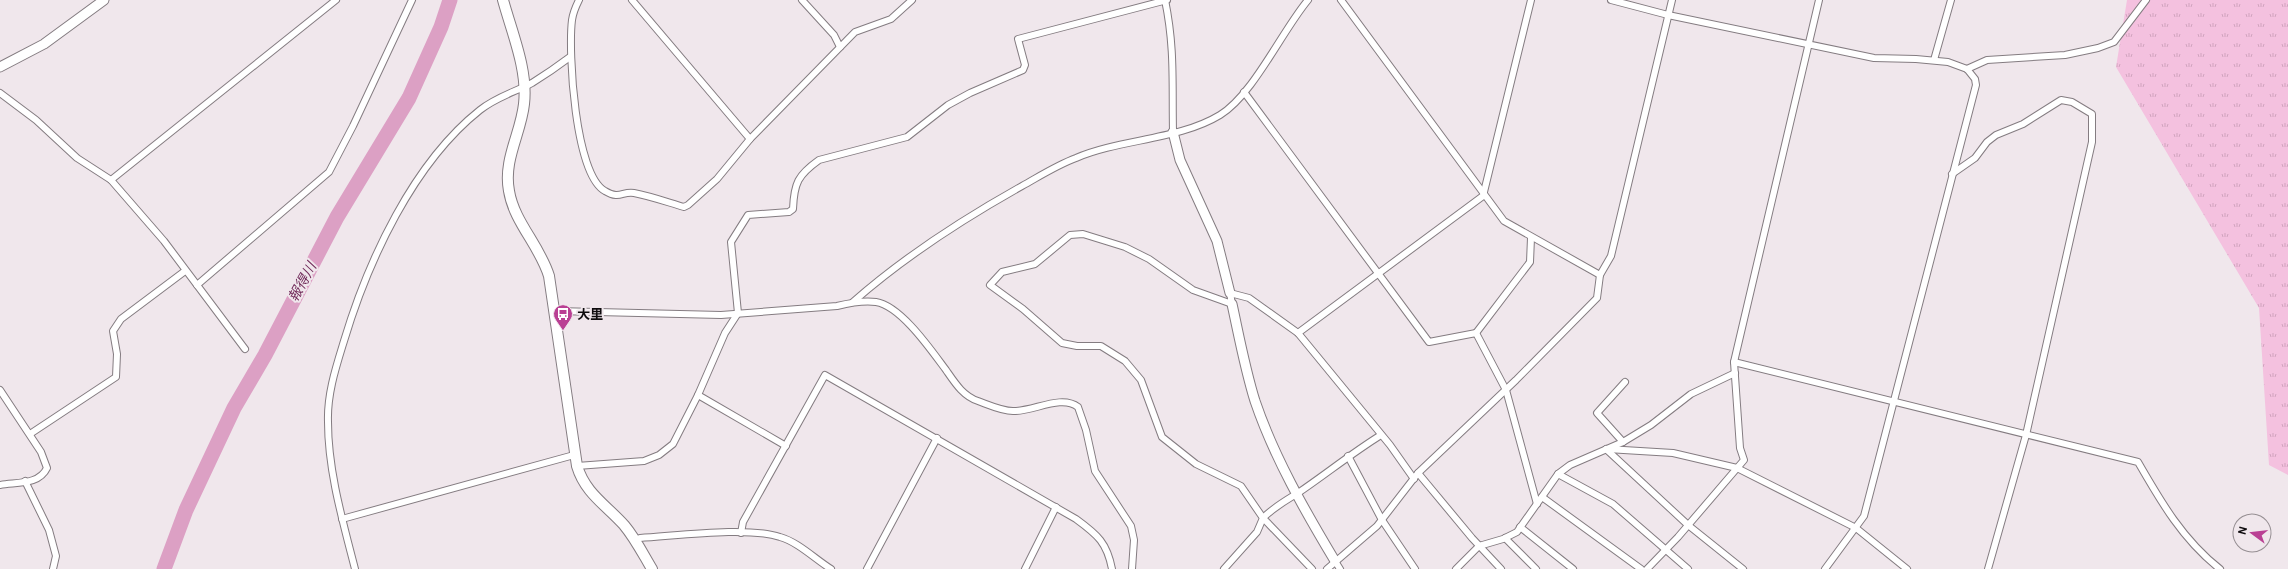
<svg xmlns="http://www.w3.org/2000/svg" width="2288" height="569" font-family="Roboto,'Noto Sans JP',sans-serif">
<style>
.grass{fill:url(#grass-tufts)}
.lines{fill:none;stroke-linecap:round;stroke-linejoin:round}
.river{stroke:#dca0c4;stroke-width:15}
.street-casing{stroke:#847c81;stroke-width:8}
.secondary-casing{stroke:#847c81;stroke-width:11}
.primary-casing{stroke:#847c81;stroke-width:12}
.street{stroke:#fff;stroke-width:6}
.secondary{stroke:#fff;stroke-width:9}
.primary{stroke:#fff;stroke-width:10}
.labels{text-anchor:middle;stroke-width:4;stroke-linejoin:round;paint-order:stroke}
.poi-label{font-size:13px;font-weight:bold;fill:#0e0b0d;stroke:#f0e7ec;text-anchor:start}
.water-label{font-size:14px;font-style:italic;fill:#712b5a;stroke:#f0e7ec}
</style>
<defs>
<pattern id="grass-tufts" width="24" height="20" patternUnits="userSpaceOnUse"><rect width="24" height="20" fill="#f4c1df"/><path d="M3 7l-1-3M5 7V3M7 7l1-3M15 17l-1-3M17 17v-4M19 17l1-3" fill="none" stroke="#d0a4be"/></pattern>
</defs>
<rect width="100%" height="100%" fill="#f0e7ec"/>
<polygon class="grass" points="2127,0 2288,0 2288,475 2269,465 2259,308 2116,67"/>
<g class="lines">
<polyline class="river" points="164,569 186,510 234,408 265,355 337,217 409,98 441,27 450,0"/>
<defs>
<g id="street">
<path d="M579 0C576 6 573 13 572 20 568 52 575 175 605 191 620 200 622 191 634 193 650 196 667 202 684 207L688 205 717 179 750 139 855 32 891 19 912 0"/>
<polyline points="632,0 750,139"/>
<polyline points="802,0 834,35 840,47"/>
<path d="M1165 0C1175 48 1172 84 1173 132"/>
<polyline points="1341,0 1504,221 1600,275"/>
<polyline points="1611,0 1668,15 1874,58 1916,59 1948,62 1967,69 1975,79 1976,85 1864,516 1825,569"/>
<polyline points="1934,60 1951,0"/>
<polyline points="1967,69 1987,60 2065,55 2098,48 2114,42 2146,0"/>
<polyline points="1244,92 1429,342 1476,333 1506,390 1537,504"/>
<polyline points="0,93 36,120 77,158 111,180 164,241 245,349"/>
<polyline points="1952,174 1975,158 1987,142 1996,135 2023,124 2061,100 2072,102 2092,114 2092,142 2026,435 1988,569"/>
<polyline points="111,180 336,0"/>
<polyline points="197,285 329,172 353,126 412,0"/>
<path d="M853 302C904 257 963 219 1022 186 1040 176 1057 165 1076 158 1120 139 1179 140 1220 115 1253 95 1282 31 1308 0"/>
<path d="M556 311 721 315 837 306C849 303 863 300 876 302 901 306 931 350 946 370 955 383 963 396 978 401 989 405 1002 411 1013 411 1033 412 1061 394 1078 407L1086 430 1095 471 1131 526 1134 540 1132 569"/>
<polyline points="1298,333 1483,196 1531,0"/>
<polyline points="1476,333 1530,262 1531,238"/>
<path d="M1734 362 2138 462C2161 502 2183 540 2220 569"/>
<path d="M0 390 41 452 47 468C39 485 17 482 0 485"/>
<polyline points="698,395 786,446"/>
<polyline points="30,434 116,377 117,354 113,331 121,319 185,271"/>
<polyline points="1623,442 1597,413 1625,382"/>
<polyline points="1606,449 1688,525 1743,569"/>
<polyline points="1607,449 1673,453 1737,468 1856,528 1907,569"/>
<polyline points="1348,456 1382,520 1415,569"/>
<path d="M577 466 644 461 659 455 673 444 698 395 725 333 738 313 731 242 748 215 789 212 793 209C794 183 798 175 819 160L907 137 948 105 970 93 1023 70 1025 65 1018 39 1167 0"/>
<polyline points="1418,473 1472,538 1501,569"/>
<polyline points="1558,474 1613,504 1688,569"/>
<polyline points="25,481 49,530 56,556 53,569"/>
<polyline points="1542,497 1641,569"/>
<polyline points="342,519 574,455"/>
<polyline points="1520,527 1573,569"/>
<path d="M741 533 743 522 825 375 1076 519C1098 535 1107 543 1112 569"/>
<polyline points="1505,538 1536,569"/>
<path d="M636 541 640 538C676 536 747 526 780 537 798 542 815 559 831 569"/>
<polyline points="1335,561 1340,569"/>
<path d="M355 569C343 522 328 471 328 422 327 394 336 367 344 341 368 261 413 163 480 110 496 97 515 92 532 83 545 75 558 66 570 57"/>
<polyline points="867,569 937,438"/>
<polyline points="1025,569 1056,507"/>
<polyline points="1224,569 1257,532 1263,518 1241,486 1196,464 1162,437 1141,380 1125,361 1101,346 1077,346 1062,343 1023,309 990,285 1002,272 1035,264 1070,235 1083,234 1125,247 1149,259 1193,290 1232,304 1230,293 1249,298 1298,333 1390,445 1414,479"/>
<path d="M1312 569 1263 518C1274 507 1285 501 1298 493 1326 474 1352 453 1381 435"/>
<polyline points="1327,569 1377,526 1418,473 1516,380 1597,298 1600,275 1611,256 1672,0"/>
<polyline points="1456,569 1479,546 1503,539 1517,532 1558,474 1570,465 1623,442 1651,425 1691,394 1735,373"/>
<polyline points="1647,569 1678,537 1744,460 1740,448 1734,362 1819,0"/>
</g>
<g id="secondary">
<polyline points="0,67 44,44 104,0"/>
<polyline points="1173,132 1180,160 1217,241 1230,293"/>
<path d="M1232 304C1239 336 1245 369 1255 401 1274 457 1305 511 1335 561"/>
</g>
<path id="primary" d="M503 0C512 33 528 70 524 104 521 133 503 160 509 191 514 222 540 246 549 276L577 466C585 493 606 505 624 525 635 538 643 554 652 569"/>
</defs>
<use href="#street" class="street-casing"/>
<use href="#secondary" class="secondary-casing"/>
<use href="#primary" class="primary-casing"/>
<use href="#street" class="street"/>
<use href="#secondary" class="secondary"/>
<use href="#primary" class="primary"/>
</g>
<defs>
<symbol id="bus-pin" viewBox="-11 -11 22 30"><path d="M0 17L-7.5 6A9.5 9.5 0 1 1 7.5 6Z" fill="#ba4094" stroke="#f0e7ec"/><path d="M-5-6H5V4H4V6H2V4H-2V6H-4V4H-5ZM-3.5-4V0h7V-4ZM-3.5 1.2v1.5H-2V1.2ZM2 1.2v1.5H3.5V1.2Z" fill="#fff"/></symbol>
</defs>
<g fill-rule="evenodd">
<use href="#bus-pin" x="552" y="303" width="22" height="30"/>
</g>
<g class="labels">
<g class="poi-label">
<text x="577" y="319">大里</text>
</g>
<g class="water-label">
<text transform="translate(302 282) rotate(-61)" y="5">報得川</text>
</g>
</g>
<g transform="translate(2252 533) rotate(285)"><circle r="19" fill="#f0e7ec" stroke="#968f93"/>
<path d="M0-3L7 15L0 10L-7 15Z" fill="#ba4094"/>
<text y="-6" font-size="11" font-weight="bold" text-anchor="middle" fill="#0e0b0d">N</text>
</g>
</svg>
